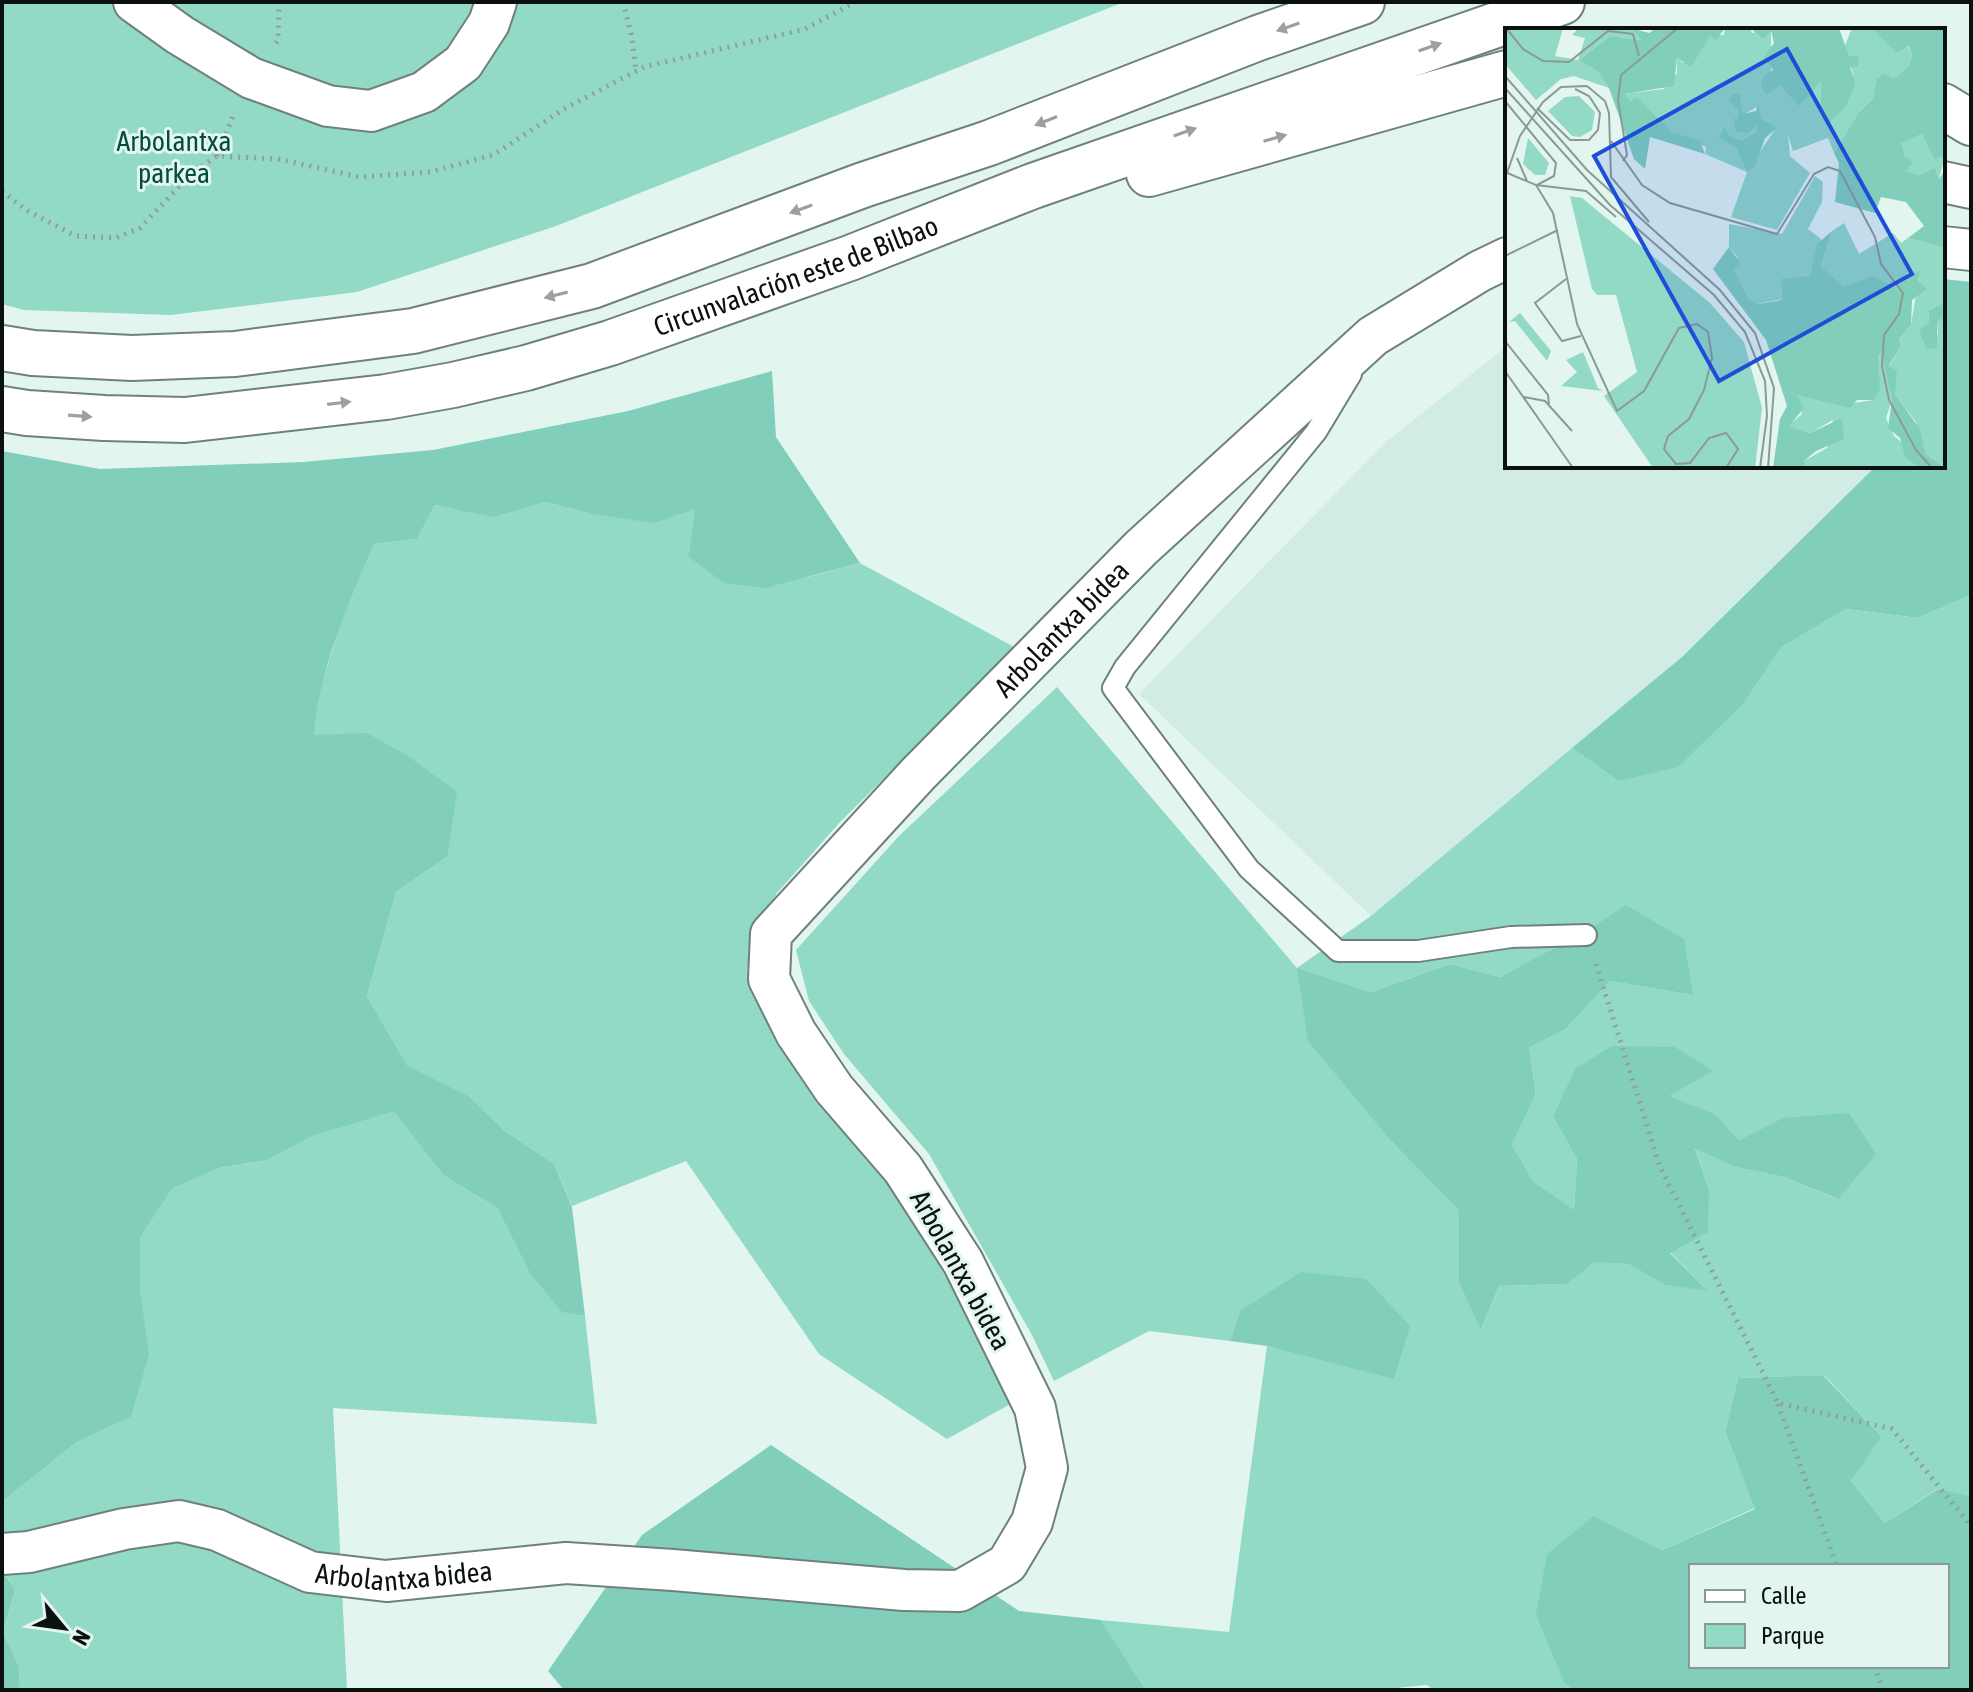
<svg xmlns="http://www.w3.org/2000/svg" width="1973" height="1692" font-family="'Asap Condensed',sans-serif">
<style>
.built{fill:#d0ece4}
.green{fill:#92d9c6;fill-rule:evenodd}
.forest{fill:#81cfbb;fill-rule:evenodd}
.lines{fill:none;stroke-linecap:round;stroke-linejoin:round}
.service-casing{stroke:#6f817c;stroke-width:24}
.minor-casing{stroke:#6f817c;stroke-width:44}
.primary-casing{stroke:#6f817c;stroke-width:48}
.path{stroke:#919f9a;stroke-width:5;stroke-dasharray:2 6;stroke-linecap:butt}
.service{stroke:#fff;stroke-width:20}
.minor{stroke:#fff;stroke-width:40}
.primary{stroke:#fff;stroke-width:44}
.oneway{fill:#9da09f}
.labels{text-anchor:middle;stroke-width:6;stroke-linejoin:round;paint-order:stroke}
.park-label{font-size:28px;fill:#044c3f;stroke:#e2f5ef}
.street-label{font-size:28px;fill:#0b110f;stroke:#e2f5ef}
.inset-road{fill:none;stroke:#8c9a95;stroke-width:2}
.view{fill:#1d4ed8;fill-opacity:0.15;stroke:#1d4ed8;stroke-width:4}
.inset-edge{fill:none;stroke:#0b110f;stroke-width:4}
</style>
<rect width="100%" height="100%" fill="#e2f5ef"/>
<polygon class="built" points="1507,346 1507,466 1876,466 1682,657 1371,916 1139,694 1386,442"/>
<g class="green">
<polygon points="2,2 1124,2 556,226 357,292 171,315 24,310 2,304"/>
<polygon points="545,502 588,513 696,509 808,577 860,563 1016,648 841,821 777,893 755,932 747,970 762,1010 809,1078 890,1175 949,1270 1016,1401 947,1439 819,1354 686,1161 572,1206 554,1164 505,1131 469,1096 407,1065 367,996 396,892 447,857 313,735 321,687 343,615 374,544 417,539 435,505 493,516"/>
<path d="M1971 595V1496L1937 1489 1885 1523 1851 1481 1882 1437 1824 1375 1738 1378 1725 1431 1755 1508 1662 1550 1594 1516 1565 1684 1573 1690H1433L1427 1685 1376 1690H1146L1101 1620 1229 1632 1267 1346 1317 1358 1240 1311 1230 1341 1149 1331 1054 1381 1032 1335 929 1154 844 1054 809 1001 796 950 899 836 1057 687 1297 968 1371 916 1572 748 1618 781 1744 703 1782 647 1846 609 1918 618ZM1581 935 1693 995 1610 981 1566 1029 1529 1048 1536 1094 1512 1145 1534 1182 1574 1211 1577 1159 1553 1117 1712 1071 1668 1096 1715 1114 1739 1140 1782 1118 1837 1199 1784 1177 1735 1167 1695 1147 1709 1190 1670 1252 1707 1290 1665 1285 1628 1264 1594 1261 1567 1284 1499 1286 1482 1328 1459 1282V1211L1393 1143 1298 969 1371 992 1450 964 1500 977 1536 957Z"/>
<polygon points="394,1110 443,1175 497,1208 530,1274 562,1311 585,1316 597,1424 333,1408 347,1690 20,1690 19,1667 3,1632 15,1590 2,1569 2,1502 77,1442 131,1417 140,1291 140,1238 172,1189 219,1168 267,1160 313,1136"/>
</g>
<g class="forest">
<polygon points="1943,279 1971,282 1971,595 1918,618 1846,609 1782,647 1744,703 1678,767 1618,781 1572,748 1682,657 1876,466 1943,466"/>
<path d="M772 371 776 437 860 563 765 588 724 583 689 557 695 509 653 523 588 513 545 502 493 517 435 505 417 539 374 544C347 606 320 668 314 735L367 733 408 756 457 792 447 857 396 892 367 996 407 1065 469 1096 505 1131 554 1164 572 1207 585 1316 562 1312 530 1274 497 1208 443 1175 394 1111 313 1136 267 1160 219 1168 172 1189 140 1238V1291L149 1354 131 1417 77 1442 2 1502V451L100 469 303 462 433 450 628 411Z"/>
<polygon points="1626,905 1684,939 1693,995 1610,981 1566,1029 1529,1048 1536,1094 1512,1145 1534,1182 1574,1210 1577,1159 1553,1117 1575,1069 1612,1046 1675,1047 1713,1071 1669,1096 1715,1114 1739,1140 1782,1118 1849,1113 1876,1154 1838,1199 1784,1177 1735,1167 1695,1148 1709,1190 1708,1232 1670,1253 1708,1291 1665,1285 1628,1264 1594,1262 1567,1284 1499,1286 1481,1330 1459,1282 1459,1211 1393,1143 1308,1041 1297,968 1371,992 1450,964 1500,977 1536,957 1581,935"/>
<polygon points="1301,1272 1366,1279 1410,1326 1394,1379 1267,1346 1230,1341 1240,1311"/>
<path d="M1823 1375 1882 1437 1851 1481 1885 1523 1938 1489 1971 1496V1690H1573L1565 1684 1536 1615 1547 1554 1594 1516 1662 1550 1755 1509 1725 1431 1738 1378ZM1947 1566V1666H1691V1566Z"/>
<polygon points="771,1445 1019,1611 1101,1620 1146,1690 564,1690 548,1671 642,1535"/>
<polygon points="2,1570 15,1590 3,1632 19,1667 20,1690 2,1690"/>
</g>
<g class="lines">
<defs>
<polyline id="service" points="1351,374 1316,432 1125,667 1113,688 1249,869 1338,951 1418,951 1511,937 1586,935"/>
<g id="minor">
<polyline points="134,2 180,35 251,78 328,106 371,111 424,92 463,63 489,23 496,2"/>
<polyline points="1943,182 1971,188"/>
<polyline points="1943,247 1971,250"/>
<path id="s1" d="M2 1554 29 1552 124 1529 179 1521 217 1530 310 1572 386 1581 566 1563 673 1570 904 1590 960 1591 1007 1564 1032 1522 1047 1468 1035 1408 963 1262 903 1169 834 1089 796 1033 769 979 771 934 918 774 1141 548 1373 336 1480 271 1507 258"/>
</g>
<g id="primary">
<polyline points="1943,106 1971,123"/>
<polyline points="1149,174 1507,73"/>
<polyline points="2,348 33,353 132,358 235,354 413,331 592,286 863,185 989,143 1258,38 1362,2"/>
<path id="s2" d="M2 409 27 413 104 418 185 420 386 397 453 385 526 368 610 343 850 258 1033 186 1562 2"/>
</g>
</defs>
<use href="#service" class="service-casing"/>
<use href="#minor" class="minor-casing"/>
<use href="#primary" class="primary-casing"/>
<g class="path">
<polyline points="623,2 631,33 636,71"/>
<polyline points="276,43 278,40 279,2"/>
<polyline points="217,156 233,116"/>
<polyline points="2,191 26,210 76,236 115,238 140,228 191,174 217,156 278,159 360,177 430,172 493,155 564,109 644,67 805,29 855,2"/>
<polyline points="1596,964 1660,1167 1778,1403 1892,1429 1971,1526"/>
<polyline points="1778,1404 1837,1566"/>
<polyline points="1874,1666 1883,1690"/>
</g>
<use href="#service" class="service"/>
<use href="#minor" class="minor"/>
<use href="#primary" class="primary"/>
</g>
<defs><path id="oneway-solid" d="M-6-.8H1V-3.2L6.5 0L1 3.2V.8H-6Z" transform="scale(2)"/></defs>
<g class="oneway">
<use href="#oneway-solid" transform="translate(1288 27) rotate(161)"/>
<use href="#oneway-solid" transform="translate(1430 47) rotate(-19)"/>
<use href="#oneway-solid" transform="translate(1046 121) rotate(158)"/>
<use href="#oneway-solid" transform="translate(1185 132) rotate(-19)"/>
<use href="#oneway-solid" transform="translate(1275 138) rotate(-16)"/>
<use href="#oneway-solid" transform="translate(801 209) rotate(160)"/>
<use href="#oneway-solid" transform="translate(556 295) rotate(166)"/>
<use href="#oneway-solid" transform="translate(339 403) rotate(-7)"/>
<use href="#oneway-solid" transform="translate(80 416) rotate(4)"/>
</g>
<g class="labels">
<g class="park-label">
<text x="174" y="151">Arbolantxa<tspan x="174" dy="32">parkea</tspan></text>
</g>
<g class="street-label">
<text dy="10" stroke="none"><textPath href="#s2" startOffset="814">Circunvalación este de Bilbao</textPath></text>
<text dy="10" stroke="none"><textPath href="#s1" startOffset="2168">Arbolantxa bidea</textPath></text>
<text transform="translate(961 1270) rotate(61)" y="10">Arbolantxa bidea</text>
<text dy="10" stroke="none"><textPath href="#s1" startOffset="416">Arbolantxa bidea</textPath></text>
</g>
</g>
<g transform="translate(1505 28)">
<rect width="440" height="440" fill="#e2f5ef"/>
<path d="M0 0H58L50 28 73 32 80 10 67 7 74 0H126L136 12 105 8 74 32 93 44 104 60 69 48 56 51 31 72 0 36ZM220 0H245L247 5 266 1V48L286 65 317 53 316 83 343 68 351 54 339 20 347 0H366L392 24 402 18 407 26 404 38 388 51H371L368 70 353 85 329 125 323 110 288 123 283 107 285 128 305 145 272 202 226 189 242 144 200 126 201 119 167 104 133 71 125 73 119 66 159 61 172 45V30L178 35 189 30 205 7H219ZM235 68 238 87 253 78 257 91 271 100 242 143 231 120 215 110 220 97 224 107 237 112 252 103 253 97 247 100 228 91 234 93ZM74 68 90 84 87 102 75 109 67 108 43 83 60 69ZM417 106 429 132 440 128 434 151 430 139 415 147 401 143 395 115ZM23 110 44 135 40 147H30L18 136ZM310 148 318 154 317 174 303 201 316 211 310 239 305 248 291 252 278 271 252 276 244 271 228 241 233 229 224 219V196L277 206ZM65 168 77 170 205 275 239 314 257 380 250 440H148L99 368 132 344 111 267H92L87 261ZM339 195 354 226 388 205 396 215 403 210 440 220V274L424 282 433 308 432 294 436 289 440 296V440L419 424 411 394 390 366 384 339 396 318 394 311 406 297 414 248 403 245 390 259 367 249 339 258 316 238 327 203ZM15 285 46 323 42 333 10 293 4 294ZM78 324 93 360 98 363 56 358 72 344 61 332ZM378 325 387 372 381 390 389 408 399 416 400 430 415 440H302L299 433 322 420 328 392 305 405 283 398 297 386 292 367 298 365 336 377 369 372 373 328Z" fill="#92d9c6" fill-rule="evenodd"/>
<path d="M126 0 144 5 152 0H220L211 12 205 8 186 39 172 30 169 58 120 66 125 73 133 70 167 104 195 113 200 126 145 109 140 141 129 131 104 60 93 44 74 32 105 8 136 12ZM245 0H334L344 28 354 29 353 38 345 40 351 54 341 78 324 95 316 83V53L294 78 275 57 261 67 256 58 259 47 268 42 259 29 269 15 266 2 259 11ZM366 0H440V128L429 132 417 106 396 115 399 128 408 134 401 143 415 147 430 139 434 151 440 142V220L403 210 419 198 401 174 376 169 370 185 330 174 334 135 329 125 353 85 368 70 371 51 379 46 388 51 404 38 407 26 403 18 392 25ZM227 66 235 67 238 86 251 83 253 76 257 91 272 100 260 110 250 138 242 144 231 120 214 110 220 97 224 107 237 112 252 103V97L243 105 231 103 228 90 233 92 234 83 224 72ZM327 203 316 238 339 258 368 248 390 259 395 251 415 243 413 253 422 261 407 272 406 297 394 311 396 318 384 338 392 343 390 366 415 401 420 425 440 440H415L400 430 395 410 383 400 387 372 377 325 373 328 375 361 369 372H352L345 380 292 367 299 380 284 398 305 405 337 390 339 411 311 423 299 433 302 440H268L275 391 282 378 261 312 208 241 224 219 235 234 229 242 244 271 253 276 272 273 278 271 276 251 305 248 312 216ZM440 274V298L436 290 432 294V321L421 320 414 302 424 295V282Z" fill="#81cfbb"/>
<path class="inset-road" d="M1 0 18 21 38 33 64 34 103 3 128 6 134 28M0 48 82 142 215 262 250 305 269 360 263 440M0 60 105 177 209 267 240 304 260 353 262 388 255 440M0 73 51 135 49 148 32 157M32 80 65 112H84L93 102 95 85 84 68 70 61M106 113 137 157 165 175 272 206 309 146 323 139 335 143 370 209 376 236 398 265 394 286 379 307 377 338 384 372 411 422 427 440M12 130 22 153M118 133 122 127 113 72 116 47 173 0M0 144 31 157 48 185 72 296 112 383 139 363 174 300 192 296 203 304 207 330 199 362 184 391 163 408 159 421 171 436 185 435 204 410 221 405 233 421 221 440M2 145 15 108 38 74 56 59 82 58 100 73 104 85 106 149 144 194M31 157 81 163 111 189M0 228 53 202M61 251 30 275 57 313 76 308M0 313 43 367 44 376M0 343 68 440M19 369 40 373 67 403"/>
<path class="view" d="M282 21 407 246 214 353 89 128Z"/>
<rect width="440" height="440" class="inset-edge"/>
</g>
<rect width="1973" height="1692" fill="none" stroke="#0b110f" stroke-width="8"/>
<rect x="1689" y="1564" width="260" height="104" fill="#e2f5ef" stroke="#8c9a95" stroke-width="2"/>
<rect x="1705" y="1590" width="40" height="12" fill="#ffffff" stroke="#8c9a95" stroke-width="2"/>
<text x="1761" y="1604" font-size="24" fill="#0b110f">Calle</text>
<rect x="1705" y="1624" width="40" height="24" fill="#92d9c6" stroke="#8c9a95" stroke-width="2"/>
<text x="1761" y="1644" font-size="24" fill="#0b110f">Parque</text>
<g transform="translate(64 1628) rotate(119)" stroke="#e2f5ef" stroke-width="6" paint-order="stroke">
<path d="M0-6L14 30L0 20L-14 30Z" fill="#0b110f"/>
<text y="-12" font-size="22" font-weight="bold" text-anchor="middle" fill="#0b110f">N</text>
</g>
</svg>
